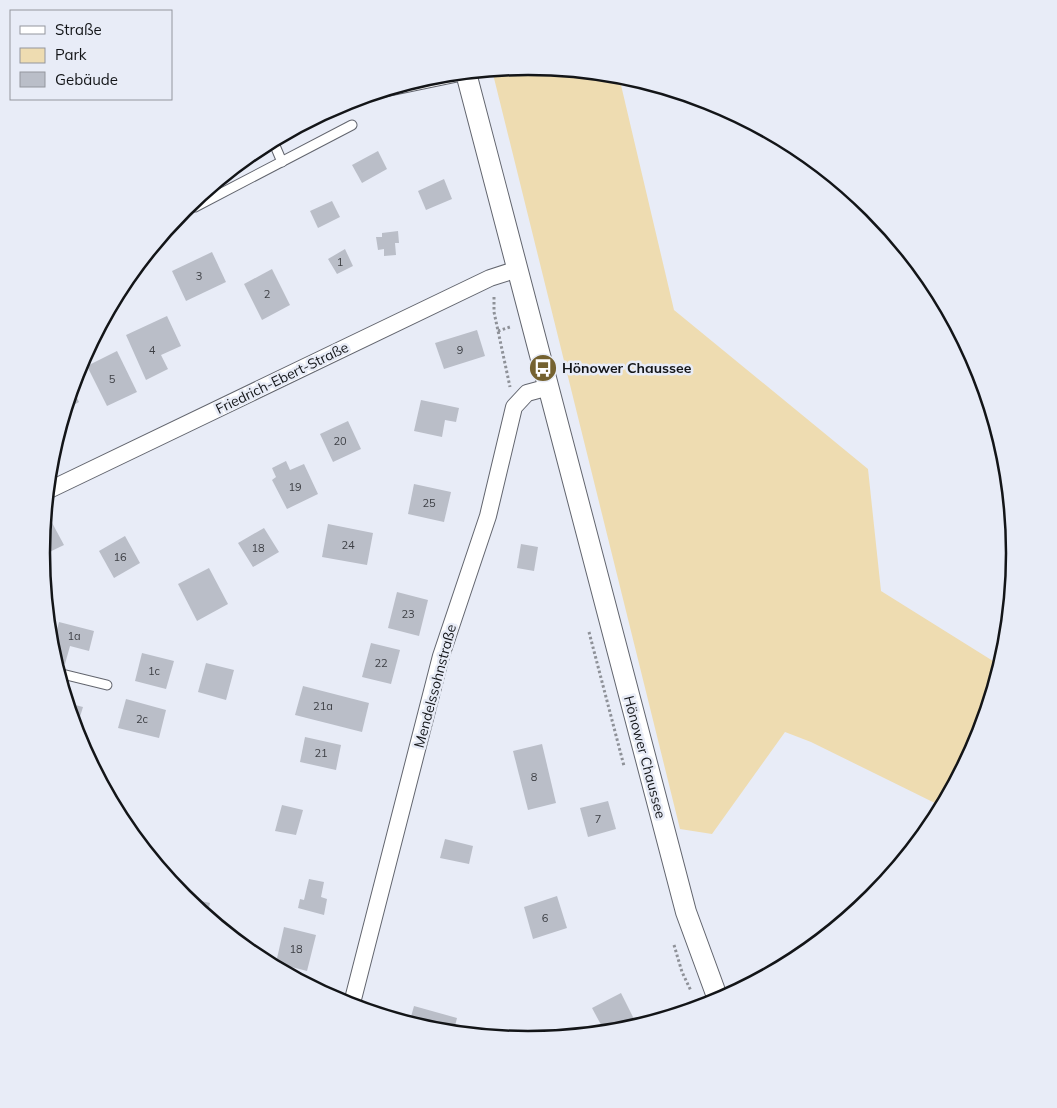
<svg xmlns="http://www.w3.org/2000/svg" width="1057" height="1108" font-family="Mulish,sans-serif">
<style>
.green{fill:#eedcb1}
.building{fill:#babec8}
.lines{fill:none;stroke-linecap:round;stroke-linejoin:round}
.service-casing{stroke:#62656e;stroke-width:11}
.minor-casing{stroke:#62656e;stroke-width:18}
.tertiary-casing{stroke:#62656e;stroke-width:22}
.path{stroke:#8e9198;stroke-width:3;stroke-dasharray:2.5 2.5;stroke-linecap:butt}
.service{stroke:#fff;stroke-width:9}
.minor{stroke:#fff;stroke-width:16}
.tertiary{stroke:#fff;stroke-width:20}
.labels{text-anchor:middle;stroke-width:5;stroke-linejoin:round;paint-order:stroke}
.number-label{font-size:11px;fill:#3d3f44}
.poi-label{font-size:14px;font-weight:bold;fill:#131518;stroke:#e8ecf7;text-anchor:start}
.street-label{font-size:14px;fill:#131518;stroke:#e8ecf7}
.rim{fill:none;stroke:#131518;stroke-width:2.5}
</style>
<rect width="100%" height="100%" fill="#e8ecf7"/>
<polygon class="green" points="529,67 603,74 621,85 674,310 868,469 881,591 1001,666 979,741 943,807 811,742 785,732 712,834 680,829 492,70"/>
<g class="building">
<polygon points="378,151 387,169 362,183 352,165"/>
<polygon points="444,179 452,199 426,210 418,191"/>
<polygon points="332,201 340,217 318,228 310,211"/>
<polygon points="398,231 399,243 395,243 396,255 384,256 384,249 378,250 376,237 382,237 382,233"/>
<polygon points="345,249 353,266 337,274 328,259"/>
<polygon points="212,252 226,282 186,301 172,271"/>
<polygon points="272,269 290,305 262,320 244,284"/>
<polygon points="167,316 181,346 161,355 168,369 146,380 126,335"/>
<polygon points="477,330 485,356 444,369 435,343"/>
<polygon points="117,351 137,392 107,406 87,366"/>
<polygon points="72,388 79,402 66,409 69,397"/>
<polygon points="421,400 459,408 456,422 445,420 442,437 414,431"/>
<polygon points="348,421 361,449 333,462 320,434"/>
<polygon points="286,461 290,470 304,464 318,494 287,509 272,480 276,477 272,468"/>
<polygon points="414,484 451,492 444,522 408,514"/>
<polygon points="50,519 64,545 41,556 44,522"/>
<polygon points="328,524 373,533 367,565 322,557"/>
<polygon points="264,528 279,552 253,567 238,543"/>
<polygon points="125,536 140,563 114,578 99,551"/>
<polygon points="521,544 538,547 534,571 517,568"/>
<polygon points="209,568 228,604 197,621 178,584"/>
<polygon points="397,592 428,600 419,636 388,628"/>
<polygon points="59,622 94,631 89,651 70,646 65,664 54,662 51,649 50,641 54,642"/>
<polygon points="371,643 400,650 391,684 362,677"/>
<polygon points="142,653 174,661 166,689 135,681"/>
<polygon points="206,663 234,670 226,700 198,692"/>
<polygon points="303,686 369,703 362,732 295,715"/>
<polygon points="126,699 166,710 159,738 118,728"/>
<polygon points="67,703 83,707 78,723 72,721"/>
<polygon points="305,737 341,745 336,770 300,762"/>
<polygon points="542,744 556,803 528,810 513,751"/>
<polygon points="608,801 616,829 588,837 580,808"/>
<polygon points="282,805 303,810 296,835 275,831"/>
<polygon points="445,839 473,846 469,864 440,858"/>
<polygon points="309,879 324,882 321,897 327,899 324,915 298,908 300,899 304,900"/>
<polygon points="557,896 567,928 533,939 524,907"/>
<polygon points="183,897 210,903 207,917 184,898"/>
<polygon points="284,927 316,935 307,971 276,963"/>
<polygon points="621,993 638,1027 606,1034 592,1008"/>
<polygon points="414,1006 457,1018 453,1034 433,1032 409,1024"/>
</g>
<g class="lines">
<defs>
<g id="service">
<polyline points="370,95 466,75"/>
<polyline points="328,111 344,103"/>
<polyline points="273,141 282,162"/>
<polyline points="195,207 352,125"/>
<polyline points="58,673 107,685"/>
</g>
<g id="minor">
<polyline points="47,491 490,278 518,269"/>
<polyline points="351,1007 441,656 488,516 514,407 527,393 549,387"/>
</g>
<polyline id="tertiary" points="466,73 686,912 719,1002"/>
</defs>
<use href="#service" class="service-casing"/>
<use href="#minor" class="minor-casing"/>
<use href="#tertiary" class="tertiary-casing"/>
<g class="path">
<polyline points="494,297 494,312 510,387"/>
<polyline points="498,331 510,327"/>
<polyline points="589,632 624,766"/>
<polyline points="674,945 682,972 691,991"/>
</g>
<use href="#service" class="service"/>
<use href="#minor" class="minor"/>
<use href="#tertiary" class="tertiary"/>
</g>
<defs>
<symbol id="bus-disc" viewBox="-11 -11 22 22"><circle r="9.5" fill="#756230" stroke="#e8ecf7"/><path d="M-5-6H5V4H4V6H2V4H-2V6H-4V4H-5ZM-3.5-4V0h7V-4ZM-3.5 1.2v1.5H-2V1.2ZM2 1.2v1.5H3.5V1.2Z" fill="#fff"/></symbol>
</defs>
<g fill-rule="evenodd">
<use href="#bus-disc" x="527" y="352" width="32" height="32"/>
</g>
<g class="labels">
<g class="number-label">
<text x="340" y="266">1</text>
<text x="199" y="280">3</text>
<text x="267" y="298">2</text>
<text x="152" y="354">4</text>
<text x="460" y="354">9</text>
<text x="112" y="383">5</text>
<text x="340" y="445">20</text>
<text x="295" y="491">19</text>
<text x="429" y="507">25</text>
<text x="348" y="549">24</text>
<text x="258" y="552">18</text>
<text x="120" y="561">16</text>
<text x="408" y="618">23</text>
<text x="74" y="640">1a</text>
<text x="381" y="667">22</text>
<text x="154" y="675">1c</text>
<text x="323" y="710">21a</text>
<text x="142" y="723">2c</text>
<text x="321" y="757">21</text>
<text x="534" y="781">8</text>
<text x="598" y="823">7</text>
<text x="545" y="922">6</text>
<text x="296" y="953">18</text>
</g>
<g class="poi-label">
<text x="562" y="373">Hönower Chaussee</text>
</g>
<g class="street-label">
<text transform="translate(282 378) rotate(-26)" y="5">Friedrich-Ebert-Straße</text>
<text transform="translate(435 686) rotate(-75)" y="5">Mendelssohnstraße</text>
<text transform="translate(645 757) rotate(75)" y="5">Hönower Chaussee</text>
</g>
</g>
<path d="M0 0H1057V1108H0ZM50 553a478 478 0 1 1 956 0a478 478 0 1 1-956 0Z" fill="#e8ecf7" fill-rule="evenodd"/>
<path class="rim" d="M50 553a478 478 0 1 1 956 0a478 478 0 1 1-956 0Z"/>
<rect x="10" y="10" width="162" height="90" fill="#e8ecf7" stroke="#93969e"/>
<rect x="20" y="26" width="25" height="8" fill="#ffffff" stroke="#93969e"/>
<text x="55" y="35" font-size="15" fill="#131518">Straße</text>
<rect x="20" y="48" width="25" height="15" fill="#eedcb1" stroke="#93969e"/>
<text x="55" y="60" font-size="15" fill="#131518">Park</text>
<rect x="20" y="72" width="25" height="15" fill="#babec8" stroke="#93969e"/>
<text x="55" y="85" font-size="15" fill="#131518">Gebäude</text>
</svg>
